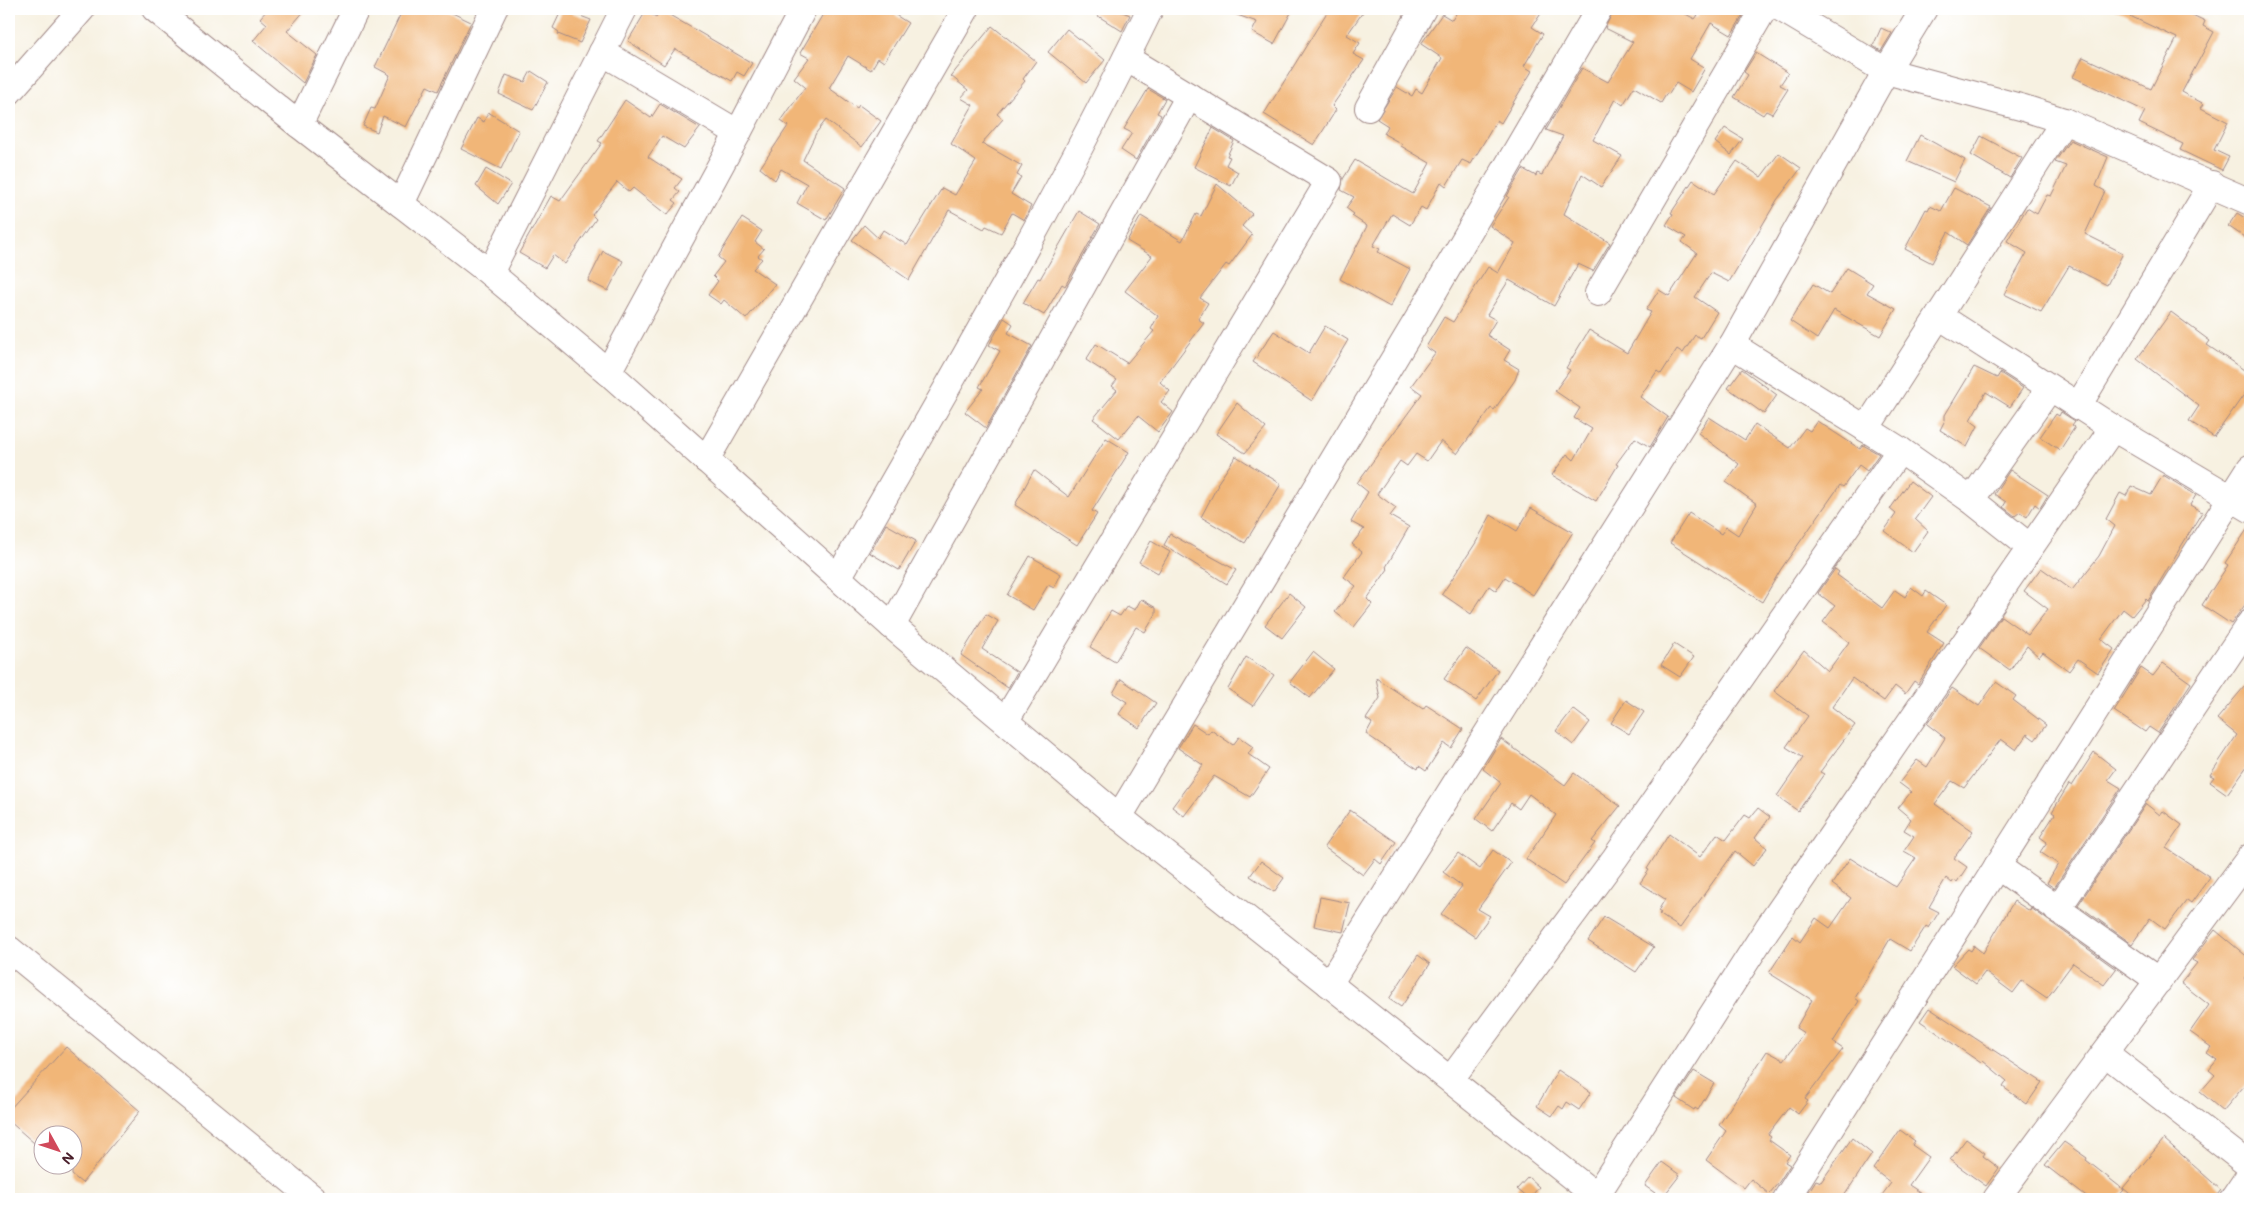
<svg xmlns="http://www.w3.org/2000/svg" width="2259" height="1208" font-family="Mali,sans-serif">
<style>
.building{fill:#f1b678}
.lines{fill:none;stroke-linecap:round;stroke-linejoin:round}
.minor-casing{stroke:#a08886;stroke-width:28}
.minor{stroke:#fff;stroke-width:26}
</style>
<rect width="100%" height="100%" fill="#fff"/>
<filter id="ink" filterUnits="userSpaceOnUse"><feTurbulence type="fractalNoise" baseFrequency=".02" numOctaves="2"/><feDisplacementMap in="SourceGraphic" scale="10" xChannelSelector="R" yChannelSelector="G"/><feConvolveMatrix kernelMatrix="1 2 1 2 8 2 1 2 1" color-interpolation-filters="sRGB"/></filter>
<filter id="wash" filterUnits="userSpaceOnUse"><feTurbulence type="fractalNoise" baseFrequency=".0096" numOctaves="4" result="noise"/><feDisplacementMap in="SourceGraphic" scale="20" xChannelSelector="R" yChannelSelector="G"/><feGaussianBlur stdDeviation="1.12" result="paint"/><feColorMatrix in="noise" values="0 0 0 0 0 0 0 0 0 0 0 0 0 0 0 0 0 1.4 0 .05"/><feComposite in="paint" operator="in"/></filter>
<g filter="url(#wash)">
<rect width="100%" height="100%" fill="#f7f1e1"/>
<g id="blocks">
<g class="building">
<polygon points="268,9 306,9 287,31 317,55 303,83 253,41 267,24 260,18"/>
<polygon points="403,9 444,9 471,22 438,91 427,86 406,127 383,116 377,132 363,126 371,108 375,109 390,75 375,67"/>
<polygon points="562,9 591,20 580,43 558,34 559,32 553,28"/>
<polygon points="826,9 886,9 908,23 884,62 878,58 871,70 848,56 829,88 857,108 859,105 881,121 862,147 826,120 816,133 803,160 845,188 826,220 797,203 807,184 781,169 775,180 760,168 788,126 781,121 805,87 794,78 809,58 800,53"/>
<polygon points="1087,9 1115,9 1130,15 1122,31"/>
<polygon points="1227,9 1293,9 1274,44 1252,32 1257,22 1226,11"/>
<polygon points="1329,9 1365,9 1347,35 1360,43 1353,54 1364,60 1332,106 1336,110 1314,145 1264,114"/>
<polygon points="1459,9 1544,9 1532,27 1543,34 1524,66 1532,71 1501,123 1497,120 1471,164 1462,160 1446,186 1441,182 1426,210 1421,207 1410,225 1392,214 1373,246 1380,249 1378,252 1410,269 1390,307 1340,279 1367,226 1352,216 1354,214 1346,208 1354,197 1341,190 1343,179 1355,160 1413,194 1430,163 1401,146 1402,144 1384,134 1388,126 1377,119 1397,87 1412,96 1416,89 1422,93 1442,58 1421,44 1442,14 1452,20"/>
<polygon points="1614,9 1676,9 1695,19 1698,15 1688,9 1747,9 1731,35 1711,23 1690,59 1705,68 1691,92 1676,83 1669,94 1667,93 1661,103 1634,87 1623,105 1615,99 1593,140 1622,156 1601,187 1582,174 1564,214 1610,243 1593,271 1578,264 1554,306 1509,280 1487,315 1496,320 1487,335 1510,350 1504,360 1519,369 1515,380 1494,410 1491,408 1457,454 1441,441 1427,461 1416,454 1407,466 1400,461 1377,494 1396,508 1390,516 1409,527 1386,567 1388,569 1367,599 1372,604 1354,627 1335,612 1356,586 1344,577 1362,552 1352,544 1364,529 1351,522 1368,492 1357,483 1422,394 1411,386 1435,353 1426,347 1444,317 1453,322 1488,267 1498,273 1515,243 1490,226 1509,197 1507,196 1523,169 1536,176 1537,173 1542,175 1563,136 1546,130 1582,68 1608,82 1633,42 1605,28"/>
<polygon points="2115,9 2180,9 2205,21 2203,26 2214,32 2182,92 2204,104 2201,108 2228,122 2214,150 2229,157 2222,170 2180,150 2183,144 2139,123 2145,111 2073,77 2083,57 2151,89 2177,38"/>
<polygon points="661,10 752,63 744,76 737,72 732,81 675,49 664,65 628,41 646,11 656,17"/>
<polygon points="992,26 1036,61 1023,79 1025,81 997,114 1003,119 982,143 1022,166 1017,175 1021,177 1011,194 1031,206 1024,220 1012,213 1001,233 986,226 984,229 949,210 909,280 852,240 864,225 878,238 883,230 907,245 942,188 955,195 976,161 951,144 973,105 961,98 968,90 951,76"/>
<polygon points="1881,28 1892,33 1881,51 1873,46"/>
<polygon points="1067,29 1105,60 1086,83 1048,52"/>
<polygon points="1756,53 1788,73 1780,85 1788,89 1772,114 1766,111 1763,115 1734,97 1748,75 1744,72"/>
<polygon points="531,71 548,82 533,110 499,94 506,75 525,82"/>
<polygon points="1148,89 1165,99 1157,113 1161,115 1136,160 1121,150 1132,133 1124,129"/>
<polygon points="625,100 651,118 660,104 700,128 684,149 662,136 648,157 682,179 675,188 680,192 673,200 677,203 667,215 633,188 629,192 617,182 592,215 596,219 565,264 553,255 545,268 519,253 551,196 560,201 602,143 598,141"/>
<polygon points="488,112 519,131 501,169 461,149 477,118 484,122"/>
<polygon points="1213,128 1234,141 1227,156 1230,157 1226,165 1238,172 1231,186 1194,167"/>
<polygon points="1725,128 1743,139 1731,155 1715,142"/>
<polygon points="1920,135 1965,160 1954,182 1907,161"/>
<polygon points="1981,136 2022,158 2010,178 1971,155"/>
<polygon points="2070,140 2108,157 2096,186 2105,191 2085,234 2123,253 2107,285 2069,266 2041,312 2004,294 2027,253 2007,241 2027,208 2037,214 2047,195 2051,196 2066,166 2055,162"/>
<polygon points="1779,153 1801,168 1777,200 1729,282 1711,273 1695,297 1717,312 1701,338 1695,335 1683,353 1677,349 1661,374 1657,371 1640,397 1668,417 1650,447 1635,438 1616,464 1618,465 1596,501 1552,475 1567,454 1574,460 1592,429 1574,418 1580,408 1555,391 1570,370 1566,368 1589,330 1627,353 1651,312 1646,310 1659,290 1669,296 1697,253 1682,242 1686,237 1666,225 1673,214 1671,213 1693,180 1714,194 1737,161 1761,177"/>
<polygon points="486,169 511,184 498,204 476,186"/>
<polygon points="1217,184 1252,214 1242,226 1252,235 1229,266 1226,264 1200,298 1208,303 1198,319 1204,323 1160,382 1170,391 1161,402 1173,412 1158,432 1138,416 1119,439 1093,419 1117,390 1112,386 1117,380 1086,360 1096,344 1127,363 1154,331 1151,329 1158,316 1125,291 1152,256 1127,241 1141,216 1182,241 1196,214 1201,216"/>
<polygon points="1954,188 1991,207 1967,245 1948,232 1932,263 1905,249 1926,209 1928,210 1930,206 1941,211"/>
<polygon points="1079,211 1100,224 1065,286 1062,284 1044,315 1023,303 1038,278 1040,279"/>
<polygon points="2237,213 2250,221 2250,241 2228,226"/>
<polygon points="742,218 762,231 755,242 764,249 758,256 762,259 753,269 775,284 746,319 724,300 721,304 708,295 718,281 713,276 724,262 718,257"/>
<polygon points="603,251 623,261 608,291 588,281"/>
<polygon points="1847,268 1873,284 1867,293 1896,309 1880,336 1834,310 1817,339 1790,321 1813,284 1830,294"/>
<polygon points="2171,312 2210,341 2207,345 2250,374 2250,386 2214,437 2189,421 2199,406 2137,359"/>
<polygon points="1004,318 1013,324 1008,333 1032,346 986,428 965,412 983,389 979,387 1000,351 989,345"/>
<polygon points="1325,326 1348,340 1312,401 1253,362 1274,331 1309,353"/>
<polygon points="1974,367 1997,378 2000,373 2023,388 2010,407 1986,392 1970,420 1978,426 1967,447 1940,430 1945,420 1945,415"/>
<polygon points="1742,369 1777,395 1764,414 1728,388"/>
<polygon points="1237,403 1266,428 1245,453 1216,434"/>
<polygon points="2061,412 2075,421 2072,425 2075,427 2060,450 2040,437 2056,414 2059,416"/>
<polygon points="1709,417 1745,440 1755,424 1790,448 1805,428 1810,431 1817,421 1860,449 1863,445 1879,454 1867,471 1859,465 1843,487 1840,485 1781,569 1762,602 1670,543 1689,513 1721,534 1726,527 1738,535 1757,504 1726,482 1739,464 1698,433"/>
<polygon points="1106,438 1129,452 1092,511 1097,514 1077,545 1015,505 1034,470 1069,497"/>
<polygon points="1236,456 1281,484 1245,543 1201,517 1218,485 1217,484"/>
<polygon points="2010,470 2048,495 2040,508 2035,504 2027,517 2020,512 2015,516 2003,507 2006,502 1994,494"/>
<polygon points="2163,475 2196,495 2190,505 2202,512 2148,601 2146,599 2132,616 2123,609 2101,639 2114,649 2098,673 2078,659 2069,671 2043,652 2039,657 2027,646 2010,670 1979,648 2001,616 2028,635 2048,609 2024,591 2041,568 2072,590 2099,556 2115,526 2106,519 2120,493 2126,496 2131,486 2151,495"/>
<polygon points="1910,481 1931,497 1915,519 1928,531 1913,552 1884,531 1896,514 1890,509"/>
<polygon points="1531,508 1573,532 1533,595 1505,577 1496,591 1489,586 1471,614 1442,594 1475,544 1491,515 1517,531"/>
<polygon points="886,524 916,541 899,570 870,553"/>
<polygon points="2250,525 2250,598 2231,624 2202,605 2228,565 2225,563"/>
<polygon points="1170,534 1236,570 1227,584 1164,545"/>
<polygon points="1151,541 1170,552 1158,573 1139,562"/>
<polygon points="1030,556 1061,574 1054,588 1048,585 1033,610 1007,595"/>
<polygon points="1835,569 1839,572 1837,575 1882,608 1895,590 1905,597 1911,587 1923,596 1926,591 1946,605 1927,632 1944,643 1918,684 1914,681 1905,694 1895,686 1884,701 1852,678 1832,707 1855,725 1820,772 1824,774 1798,811 1777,796 1803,758 1786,747 1808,716 1774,691 1804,650 1828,671 1849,642 1823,622 1835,606 1818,593"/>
<polygon points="1289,593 1306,607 1282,638 1265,625"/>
<polygon points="1141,599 1156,608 1156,614 1145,632 1136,627 1115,662 1090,647 1111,611 1120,616 1127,606 1135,610"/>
<polygon points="986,614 998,621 982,649 1017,672 1008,688 961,655"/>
<polygon points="1674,644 1694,657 1680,677 1661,665"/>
<polygon points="1466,648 1498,670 1476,701 1444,679"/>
<polygon points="1313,652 1334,669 1310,698 1290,682"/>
<polygon points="1246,657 1274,675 1253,706 1228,689"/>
<polygon points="2163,663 2191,683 2158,733 2149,727 2145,732 2114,711 2141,668 2153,676"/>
<polygon points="1376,678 1423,709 1426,705 1463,729 1451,748 1444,743 1426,771 1419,766 1418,769 1366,734 1372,723 1366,719 1380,698"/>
<polygon points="1121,679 1156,703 1139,728 1119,714 1127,702 1113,693"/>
<polygon points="2250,680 2250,762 2227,794 2210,782 2214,777 2210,775 2237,735 2217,719"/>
<polygon points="1996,682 2016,696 2013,700 2046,725 2035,740 2027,734 2016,750 2001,739 1964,788 1952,781 1935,804 1973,831 1954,858 1967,867 1957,882 1954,880 1952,883 1946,878 1929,907 1939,912 1929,928 1926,926 1910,951 1890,939 1855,998 1859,1001 1833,1042 1843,1049 1805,1099 1808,1101 1798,1114 1789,1107 1768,1135 1771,1137 1769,1140 1790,1155 1785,1162 1790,1165 1779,1182 1769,1194 1751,1179 1744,1188 1706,1160 1726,1131 1719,1125 1767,1051 1784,1060 1804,1033 1796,1028 1812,1000 1769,973 1793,936 1800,942 1816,918 1830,928 1851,898 1832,884 1850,858 1896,887 1916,858 1904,851 1914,836 1904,830 1911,819 1898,808 1911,792 1899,783 1917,760 1927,767 1945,738 1927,724 1952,688 1979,706"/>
<polygon points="1626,700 1644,712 1629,734 1611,723"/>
<polygon points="1573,709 1590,722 1573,745 1556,731"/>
<polygon points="1193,724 1208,734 1211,730 1233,745 1239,737 1253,747 1248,754 1269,769 1250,797 1214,776 1184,816 1172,807 1203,765 1178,748"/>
<polygon points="1501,739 1565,785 1574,773 1620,806 1592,841 1595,843 1564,885 1526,859 1556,815 1529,794 1519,809 1511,803 1492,831 1476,819 1501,783 1483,769"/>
<polygon points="2094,752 2116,769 2108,780 2121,788 2054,888 2047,883 2058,864 2040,852 2047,842 2040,837 2055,814 2052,812 2069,784 2072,786"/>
<polygon points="2146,804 2160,815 2163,811 2182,825 2166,848 2210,877 2191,903 2187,900 2165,929 2150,918 2132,944 2078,905"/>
<polygon points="1758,808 1770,817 1755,838 1767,848 1753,866 1735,851 1680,928 1659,914 1661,913 1658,911 1665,899 1640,883 1649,870 1647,869 1669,834 1700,857 1717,834 1726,840 1745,815 1750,818"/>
<polygon points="1350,810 1396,842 1381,864 1375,859 1363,875 1324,847"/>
<polygon points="1493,850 1511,863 1478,909 1490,916 1475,937 1441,914 1462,886 1443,872 1458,853 1480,869"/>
<polygon points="1261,861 1284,878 1274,892 1250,876"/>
<polygon points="1320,897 1350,903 1343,932 1314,926"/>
<polygon points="2014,901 2030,911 2031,908 2116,969 2104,985 2073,963 2047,998 2022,981 2013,993 1985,972 1976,984 1952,966 1968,949 1971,951 1974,946 1983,953"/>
<polygon points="1604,917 1654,947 1636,972 1588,941"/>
<polygon points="2215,930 2250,959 2250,972 2244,978 2250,984 2250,1079 2223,1111 2200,1092 2215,1075 2209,1070 2217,1060 2207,1053 2211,1047 2190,1032 2209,1005 2181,983 2197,963 2192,960"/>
<polygon points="1418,955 1430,964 1401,1007 1389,999"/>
<polygon points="1929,1008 2042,1082 2027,1104 2003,1087 2007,1081 1983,1061 1981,1063 1920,1021"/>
<polygon points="66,1047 140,1111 82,1183 72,1175 72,1136 42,1136 42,1150 9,1121 9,1110"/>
<polygon points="1558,1070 1591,1092 1579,1110 1567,1102 1563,1109 1559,1106 1552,1116 1537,1106"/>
<polygon points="1694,1071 1714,1083 1698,1110 1695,1108 1694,1110 1676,1098"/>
<polygon points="1900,1130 1915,1141 1912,1145 1929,1157 1909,1185 1930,1199 1879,1199 1891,1183 1873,1169"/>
<polygon points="1852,1138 1872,1154 1844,1196 1851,1199 1804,1199 1816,1180 1821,1182"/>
<polygon points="1966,1139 1985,1153 1983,1156 1999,1168 1986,1186 1950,1160"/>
<polygon points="2164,1139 2221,1190 2214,1199 2136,1199 2123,1188"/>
<polygon points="2064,1142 2087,1158 2086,1160 2124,1190 2116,1199 2089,1199 2045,1165"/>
<polygon points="1662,1162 1680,1175 1662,1198 1645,1186"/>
<polygon points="1528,1177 1539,1187 1529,1199 1517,1189"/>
</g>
</g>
</g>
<g filter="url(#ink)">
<use href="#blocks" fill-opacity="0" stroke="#a08886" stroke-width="1"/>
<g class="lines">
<defs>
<g id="minor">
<polyline points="155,9 299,125 490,273 608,372 892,626 1119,817 1600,1199"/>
<polyline points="1782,9 1886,71 2024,108 2064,121 2250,202"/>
<polyline points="602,52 738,133"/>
<polyline points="9,92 82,9"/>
<polyline points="1368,108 1423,9"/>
<polyline points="299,125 356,9"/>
<polyline points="401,204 494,9"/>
<polyline points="490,273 624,9"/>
<polyline points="1598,293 1764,9"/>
<polyline points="1939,316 2113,428 2250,509"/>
<polyline points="1732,345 1900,450 1971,500 2030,547"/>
<polyline points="608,372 738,133 803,9"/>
<polyline points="2078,406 2212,184"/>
<polyline points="1866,429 2064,121"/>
<polyline points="706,460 966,9"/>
<polyline points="1971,500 2050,388"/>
<path d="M838 578C945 391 1056 203 1150 9"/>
<polyline points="892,626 1189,96"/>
<polyline points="1006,720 1329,181 1126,58"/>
<polyline points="1119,817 1422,312 1599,9"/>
<polyline points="1997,866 2159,981"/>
<polyline points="2057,910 2250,623"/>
<polyline points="9,949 314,1199"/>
<polyline points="1329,984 1732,345 1886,71 1924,9"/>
<polyline points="2105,1053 2250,1166"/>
<polyline points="1451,1079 1615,858 1900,450"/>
<polyline points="1596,1196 1767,929 2113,428"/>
<polyline points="1786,1199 2250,468"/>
<polyline points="1996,1199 2250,857"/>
<polyline points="2233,1199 2250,1174"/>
</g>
</defs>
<use href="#minor" class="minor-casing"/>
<use href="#minor" class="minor"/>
</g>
</g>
<rect width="2259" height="1208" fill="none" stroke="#fff" stroke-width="30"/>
<g transform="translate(58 1150) rotate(130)"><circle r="24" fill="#ffffff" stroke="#b7a5aa"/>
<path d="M0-4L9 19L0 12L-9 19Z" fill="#d1495b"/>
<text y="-8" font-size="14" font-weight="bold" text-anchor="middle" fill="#4a1f2b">N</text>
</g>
</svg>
